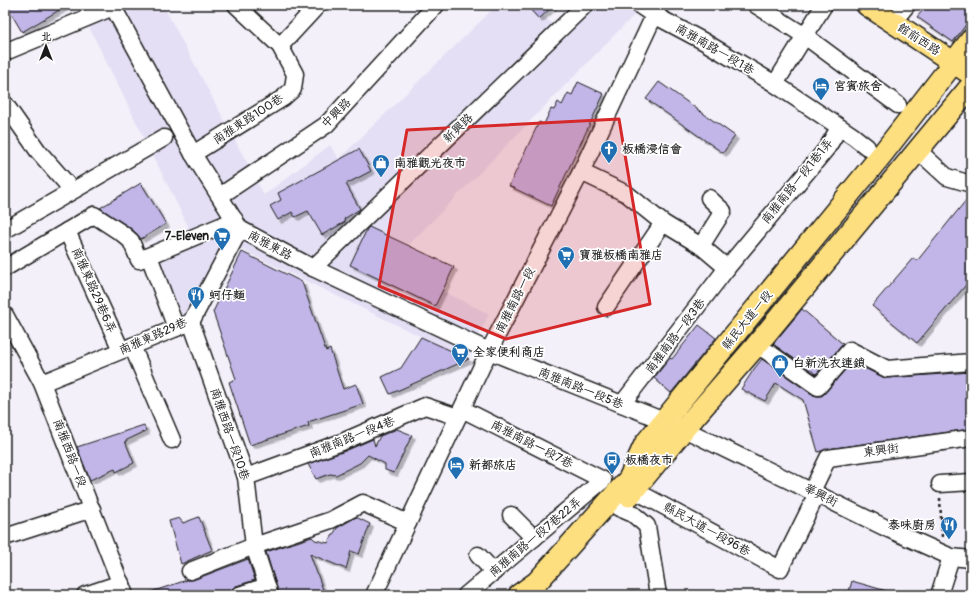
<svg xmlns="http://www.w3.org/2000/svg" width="976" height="600" font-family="Pangolin,'LXGW WenKai TC',sans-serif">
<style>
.built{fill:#e4dff4}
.building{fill:#c1b6e7;stroke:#1c1c1c;filter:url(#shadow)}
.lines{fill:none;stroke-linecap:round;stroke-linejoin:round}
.minor-casing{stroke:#1c1c1c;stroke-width:19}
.major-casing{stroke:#1c1c1c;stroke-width:24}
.path{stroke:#1c1c1c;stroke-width:2.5;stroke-dasharray:3 3;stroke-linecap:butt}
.minor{stroke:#fff;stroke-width:16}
.major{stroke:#fedf80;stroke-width:21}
.marked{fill:#d62828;fill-opacity:0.2;stroke:#d62828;stroke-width:3;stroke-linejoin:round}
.labels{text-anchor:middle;stroke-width:3.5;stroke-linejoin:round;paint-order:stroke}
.street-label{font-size:12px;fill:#1c1c1c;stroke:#fff}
.poi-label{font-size:12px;font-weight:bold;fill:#1c1c1c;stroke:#fff;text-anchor:start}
</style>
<defs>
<filter id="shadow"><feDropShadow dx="3.5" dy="3.5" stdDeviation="0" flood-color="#0004"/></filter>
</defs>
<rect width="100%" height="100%" fill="#f3f0fa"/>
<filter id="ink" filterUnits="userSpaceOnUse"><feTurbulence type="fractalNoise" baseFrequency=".025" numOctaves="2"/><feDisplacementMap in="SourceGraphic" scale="8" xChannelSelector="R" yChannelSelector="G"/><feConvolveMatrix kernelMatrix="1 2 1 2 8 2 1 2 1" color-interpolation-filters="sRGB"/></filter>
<g filter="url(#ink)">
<polygon class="built" points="78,5 163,5 264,195 330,145 339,159 497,5 532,5 554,26 577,5 627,5 635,14 389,265 489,314 467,359 224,241 183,318 153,243 189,228"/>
<g class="building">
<polygon points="6,5 68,5 22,32"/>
<polygon points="526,5 554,5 539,19"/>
<polygon points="927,5 971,5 971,18 953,42 917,17"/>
<polygon points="578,82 604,94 551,206 509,186 539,122 544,124 551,109 554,110 558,102 562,105 568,93 572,95"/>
<polygon points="659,82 735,136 723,153 646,99"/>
<polygon points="359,149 371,171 346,184 360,209 344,219 345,222 322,235 308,211 295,217 292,212 278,220 270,206 281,200 278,193"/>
<polygon points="141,183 166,224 141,239 137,234 129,227 100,208"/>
<polygon points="971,194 971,279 917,343 872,306 913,258 917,261"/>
<polygon points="369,227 454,267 435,306 350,265 367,229"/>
<polygon points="242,252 302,282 326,351 330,349 343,389 356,384 363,404 308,422 309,426 250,445 229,382 236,379 213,312"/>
<polygon points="802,309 843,344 816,374 773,344"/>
<polygon points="699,325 716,338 671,393 654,378 670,358 672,359"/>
<polygon points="421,337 469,359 390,394 382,377 401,368"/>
<polygon points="762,359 813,395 817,396 822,396 825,393 852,362 883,377 887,378 971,372 971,429 827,449 818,452 803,400 776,383 765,401 741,389 754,369"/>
<polygon points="144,425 146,431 125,441 134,463 116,472 115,469 90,480 77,447"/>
<polygon points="397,429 412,435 394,473 385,470 385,464 368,455 360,463 336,475 330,474 316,479 308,464 345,451 373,439 375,446 380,436"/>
<polygon points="199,517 212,550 181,564 169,521 179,518 183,523"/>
<polygon points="356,517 370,524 359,554 351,551 346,569 310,554 325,595 279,595 266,552 312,537 315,540 328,543 337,528"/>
<polygon points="248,559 255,580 236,586 232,589 230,593 225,595 148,595 148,593 187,580 193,580"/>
<polygon points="852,581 890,592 889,595 848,595"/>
</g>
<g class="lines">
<defs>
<g id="minor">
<polyline points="112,5 193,154 240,229 313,268 489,351 684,429 884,527 951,557 971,559"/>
<polyline points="639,5 654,15 703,41 775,84 853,136 867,147"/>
<polyline points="756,5 805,36 898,105"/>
<polyline points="893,22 907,5"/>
<polyline points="280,46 318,5"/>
<polyline points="5,52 113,7"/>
<polyline points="775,84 824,5"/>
<polyline points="5,104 38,151 67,184"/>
<polyline points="916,152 924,156 947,177 971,184"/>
<polyline points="193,154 283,98 293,89 295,74 280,46 236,5"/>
<polyline points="581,172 627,194 663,223 701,246 727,268"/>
<polyline points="220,196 326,125 436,5"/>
<polyline points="5,230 164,138"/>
<polyline points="67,231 121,350"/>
<polyline points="701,246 723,211 709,198"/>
<polyline points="149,256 176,328"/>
<polyline points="5,268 94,215 123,234 131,241 139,260 235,220"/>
<polyline points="313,268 585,5"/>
<polyline points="606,307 663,223"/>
<polyline points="5,315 42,383 125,595"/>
<polyline points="191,322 246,477 254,546 270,595"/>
<polyline points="132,346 172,440"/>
<polyline points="755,347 765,350 818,387 850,350 887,369 971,362"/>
<polyline points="42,383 191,322 240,229"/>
<polyline points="622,404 727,268 827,148 839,128"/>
<polyline points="462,409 603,480 466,595"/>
<polyline points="246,477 342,442 425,406 458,417"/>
<polyline points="940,484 971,482"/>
<polyline points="634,491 647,497 780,569 817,494"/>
<polyline points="812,491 828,458 971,438"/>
<polyline points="619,508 633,514 647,526 658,595"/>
<polyline points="511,515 534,538"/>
<polyline points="5,537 92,509"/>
<polyline points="478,555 494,572"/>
<polyline points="190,571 254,546 331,520 363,503 408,523"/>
<polyline points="85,595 121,583"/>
<polyline points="239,595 267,586"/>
<polyline points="374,595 489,351 581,172 659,5"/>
<polyline points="939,595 951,557"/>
</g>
<g id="major">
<polyline points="867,5 971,74"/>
<polyline points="629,496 684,429 755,347 971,86"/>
<polyline points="519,595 537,582 629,479 645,444 883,153 971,40"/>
</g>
</defs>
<use href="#minor" class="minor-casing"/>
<use href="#major" class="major-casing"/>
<polyline class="path" points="940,498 942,537"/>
<use href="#minor" class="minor"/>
<use href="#major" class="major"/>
</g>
</g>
<path class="marked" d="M619 119 650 304 506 339 379 286 407 130Z"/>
<defs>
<symbol id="hotel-pin" viewBox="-11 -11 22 30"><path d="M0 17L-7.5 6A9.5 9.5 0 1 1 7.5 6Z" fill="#1f6fb2" stroke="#fff"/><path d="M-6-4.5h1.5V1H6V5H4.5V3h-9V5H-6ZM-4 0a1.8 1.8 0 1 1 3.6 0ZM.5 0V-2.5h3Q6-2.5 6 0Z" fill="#fff"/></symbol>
<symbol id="church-pin" viewBox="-11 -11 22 30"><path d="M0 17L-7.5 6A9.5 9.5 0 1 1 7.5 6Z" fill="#1f6fb2" stroke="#fff"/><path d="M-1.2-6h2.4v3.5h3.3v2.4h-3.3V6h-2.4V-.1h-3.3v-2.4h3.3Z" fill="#fff"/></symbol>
<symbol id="shop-pin" viewBox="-11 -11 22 30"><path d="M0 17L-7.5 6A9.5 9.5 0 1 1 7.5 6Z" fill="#1f6fb2" stroke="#fff"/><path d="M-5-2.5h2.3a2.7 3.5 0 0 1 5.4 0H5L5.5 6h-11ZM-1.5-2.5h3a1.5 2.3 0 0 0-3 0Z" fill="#fff"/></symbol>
<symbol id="supermarket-pin" viewBox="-11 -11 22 30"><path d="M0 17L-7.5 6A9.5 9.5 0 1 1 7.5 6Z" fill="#1f6fb2" stroke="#fff"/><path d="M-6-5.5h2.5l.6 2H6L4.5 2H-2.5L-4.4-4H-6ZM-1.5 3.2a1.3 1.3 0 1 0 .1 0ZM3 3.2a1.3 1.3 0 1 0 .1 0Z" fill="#fff"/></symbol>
<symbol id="restaurant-pin" viewBox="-11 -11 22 30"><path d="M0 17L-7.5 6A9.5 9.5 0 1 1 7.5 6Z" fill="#1f6fb2" stroke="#fff"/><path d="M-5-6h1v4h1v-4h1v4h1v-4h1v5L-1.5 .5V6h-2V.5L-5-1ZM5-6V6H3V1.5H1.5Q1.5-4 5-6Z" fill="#fff"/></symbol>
<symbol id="bus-pin" viewBox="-11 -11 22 30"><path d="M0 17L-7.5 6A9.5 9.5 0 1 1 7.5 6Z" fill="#1f6fb2" stroke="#fff"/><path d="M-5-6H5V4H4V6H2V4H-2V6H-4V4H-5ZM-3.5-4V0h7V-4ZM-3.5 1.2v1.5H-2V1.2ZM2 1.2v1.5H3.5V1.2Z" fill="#fff"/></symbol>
</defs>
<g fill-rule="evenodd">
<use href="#hotel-pin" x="811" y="76" width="20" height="27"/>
<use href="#church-pin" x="599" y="139" width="20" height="27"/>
<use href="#shop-pin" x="371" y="153" width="20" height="27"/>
<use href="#supermarket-pin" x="212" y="226" width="20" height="27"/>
<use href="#supermarket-pin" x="556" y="245" width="20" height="27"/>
<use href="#restaurant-pin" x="186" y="285" width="20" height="27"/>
<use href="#supermarket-pin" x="450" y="342" width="20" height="27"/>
<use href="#shop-pin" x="770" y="353" width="20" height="27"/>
<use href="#bus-pin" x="602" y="450" width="20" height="27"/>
<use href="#hotel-pin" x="446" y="455" width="20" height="27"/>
<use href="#restaurant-pin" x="939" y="515" width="20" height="27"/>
</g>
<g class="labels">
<g class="street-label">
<text transform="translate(919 39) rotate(33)" y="4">館前西路</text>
<text transform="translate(715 49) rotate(30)" y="4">南雅南路一段1巷</text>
<text transform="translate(336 113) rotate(-45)" y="4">中興路</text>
<text transform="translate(248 119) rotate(-33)" y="4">南雅東路100巷</text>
<text transform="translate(458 128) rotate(-44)" y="4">新興路</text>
<text transform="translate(797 181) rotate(-51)" y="4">南雅南路一段1巷1弄</text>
<text transform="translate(270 245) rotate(28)" y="4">南雅東路</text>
<text transform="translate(94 290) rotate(66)" y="4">南雅東路29巷6弄</text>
<text transform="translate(515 300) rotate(-63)" y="4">南雅南路一段</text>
<text transform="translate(747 320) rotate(-51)" y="4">縣民大道一段</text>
<text transform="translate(153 336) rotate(-24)" y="4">南雅東路29巷</text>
<text transform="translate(675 336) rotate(-53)" y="4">南雅南路一段3巷</text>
<text transform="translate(581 388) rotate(22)" y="4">南雅南路一段5巷</text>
<text transform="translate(230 434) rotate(71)" y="4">南雅西路一段10巷</text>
<text transform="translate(352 437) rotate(-22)" y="4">南雅南路一段4巷</text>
<text transform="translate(532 444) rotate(27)" y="4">南雅南路一段7巷</text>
<text transform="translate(881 450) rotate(-8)" y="4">東興街</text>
<text transform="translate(70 453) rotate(69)" y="4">南雅西路一段</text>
<text transform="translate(821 495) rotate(27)" y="4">華興街</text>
<text transform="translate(707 529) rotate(29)" y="4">縣民大道一段96巷</text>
<text transform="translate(535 537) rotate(-40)" y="4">南雅南路一段7巷22弄</text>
</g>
<g class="poi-label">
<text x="834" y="90">宮賓旅舍</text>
<text x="622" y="153">板橋浸信會</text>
<text x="394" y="167">南雅觀光夜市</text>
<text x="209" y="240" text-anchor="end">7-Eleven</text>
<text x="579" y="259">寶雅板橋南雅店</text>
<text x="209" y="299">蚵仔麵</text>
<text x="473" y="356">全家便利商店</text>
<text x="793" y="367">白新洗衣連鎖</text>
<text x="625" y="464">板橋夜市</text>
<text x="469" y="469">新都旅店</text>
<text x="936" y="529" text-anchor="end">泰味廚房</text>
</g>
</g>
<rect width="976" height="600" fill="none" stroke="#fff" stroke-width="20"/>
<rect x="10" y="10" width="956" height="580" fill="none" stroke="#1c1c1c" stroke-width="1.5" filter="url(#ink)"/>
<g transform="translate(46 46)" stroke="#ffffff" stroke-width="3" paint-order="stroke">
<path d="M0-3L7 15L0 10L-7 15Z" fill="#1c1c1c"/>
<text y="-6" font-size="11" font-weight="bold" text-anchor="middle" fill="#1c1c1c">北</text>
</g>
</svg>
